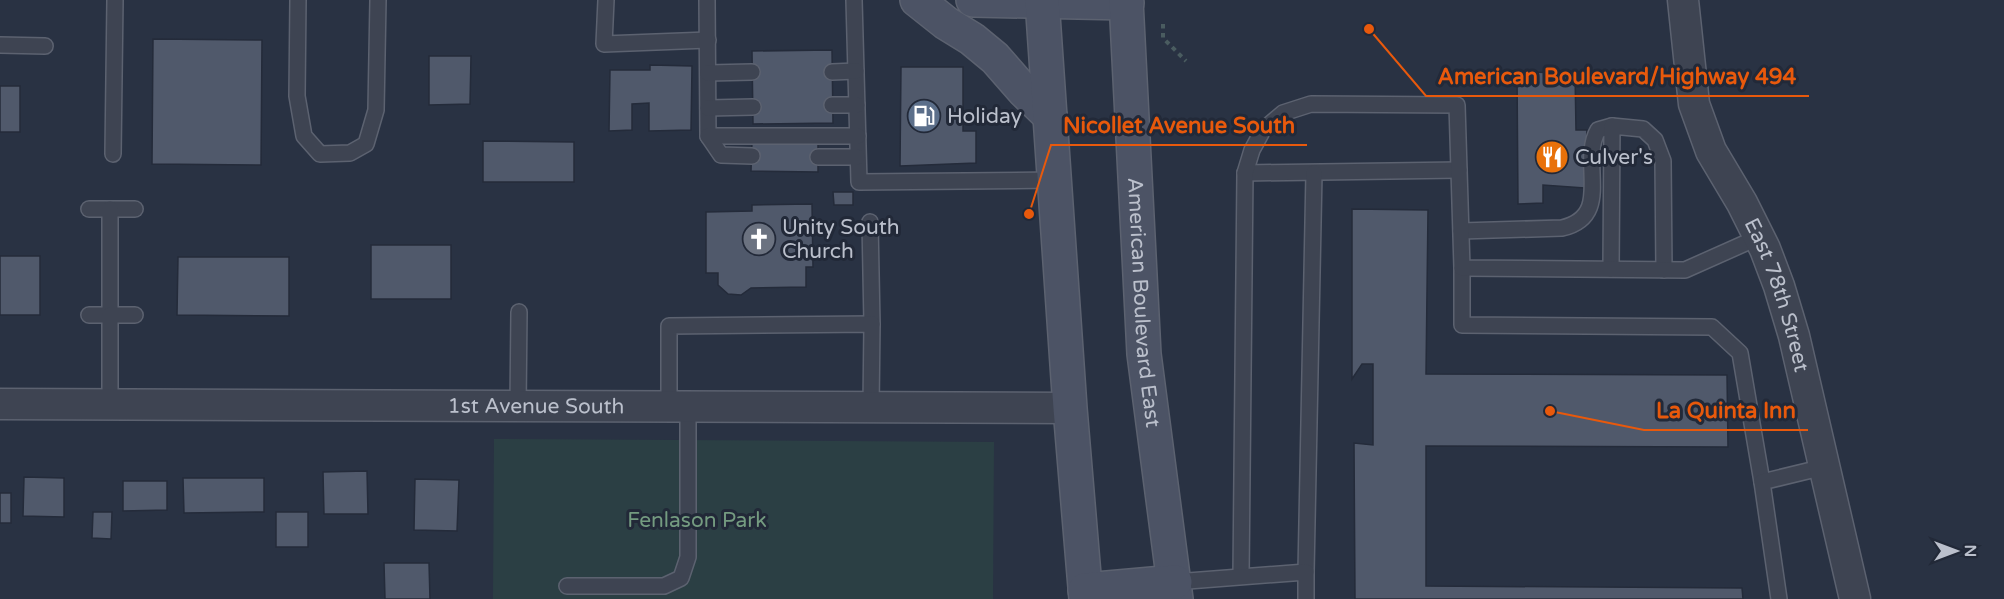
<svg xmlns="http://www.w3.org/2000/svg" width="2004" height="599" font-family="'Varela Round',sans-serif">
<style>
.green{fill:#2b3f44}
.building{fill:#50596b;stroke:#242b3a;stroke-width:1.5}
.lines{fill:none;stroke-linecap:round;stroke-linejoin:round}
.lane-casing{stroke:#5c6270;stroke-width:18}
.street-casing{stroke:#5c6270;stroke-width:33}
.secondary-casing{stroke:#5c6270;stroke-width:36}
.path{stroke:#4a5c60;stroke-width:4;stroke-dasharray:4.5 4.5;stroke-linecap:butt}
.lane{stroke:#3e4452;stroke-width:15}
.street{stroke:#3e4452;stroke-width:30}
.secondary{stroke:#4c5365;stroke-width:33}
.labels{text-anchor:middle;stroke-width:6;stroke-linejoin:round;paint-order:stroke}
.poi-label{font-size:21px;fill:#bbc0cc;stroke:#222938;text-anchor:start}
.street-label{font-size:21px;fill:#bbc0cc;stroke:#222938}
.park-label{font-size:21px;fill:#749b80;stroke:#222938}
.leader{fill:none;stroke:#e8590c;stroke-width:2}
.callout-dot{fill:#e8590c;stroke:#222938;stroke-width:2}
.callout-label{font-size:22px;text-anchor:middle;font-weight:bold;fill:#e8590c;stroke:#222938;stroke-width:6;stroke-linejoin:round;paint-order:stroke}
</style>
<rect width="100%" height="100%" fill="#293243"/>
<polygon class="green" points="494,439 994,442 993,599 493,599"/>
<g class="building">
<polygon points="153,39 262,40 261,165 152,164"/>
<polygon points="832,50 833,123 753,124 752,51"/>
<polygon points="429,56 471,56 470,104 429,105"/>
<polygon points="650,65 692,66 691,130 649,131 649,103 632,104 632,130 609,131 610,70 650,70"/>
<polygon points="901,67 963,67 963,131 976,131 976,163 900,166"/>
<polygon points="1517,72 1575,73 1576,130 1587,130 1585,188 1543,185 1543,203 1518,204"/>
<rect x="0" y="86" width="20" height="46"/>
<polygon points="483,141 574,142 574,182 483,182"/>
<polygon points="752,142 818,142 818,172 751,171"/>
<polygon points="833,192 853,192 853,205 834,205"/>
<polygon points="812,204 813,267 806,267 806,287 751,288 741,295 728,294 718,285 718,273 706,273 706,212 752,211 752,205"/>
<polygon points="1352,209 1428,210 1426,374 1727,375 1728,447 1426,446 1426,586 1742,588 1743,599 1355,599 1354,443 1373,445 1373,364 1362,364 1352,379"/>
<rect x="371" y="245" width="80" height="54"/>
<rect x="0" y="256" width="40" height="59"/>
<polygon points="178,257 289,257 289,316 177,315"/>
<polygon points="367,471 368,514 324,514 323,472"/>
<polygon points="24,477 64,478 64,517 23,516"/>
<polygon points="183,478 264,478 264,512 184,513"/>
<polygon points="415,479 459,480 457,531 414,530"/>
<polygon points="123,481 167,481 167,510 123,511"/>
<rect x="0" y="493" width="11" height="30"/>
<polygon points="93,512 112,512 111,539 92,538"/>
<rect x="276" y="512" width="32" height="35"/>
<polygon points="384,563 429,563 430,599 385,599"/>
</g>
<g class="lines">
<defs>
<g id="lane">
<polyline points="298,0 297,96 304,136 320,154 350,153 366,144 376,110 378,0"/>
<polyline points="606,0 604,44 708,40"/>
<polyline points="707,0 708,136 721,155 752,156"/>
<polyline points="854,0 859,182 1055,180"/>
<polyline points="0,45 45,46"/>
<polyline points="832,72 856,71"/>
<polyline points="708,73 752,72"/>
<polyline points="832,105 857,105"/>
<polyline points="708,108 753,107"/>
<polyline points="708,136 858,136"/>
<polyline points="113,154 115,0"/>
<polyline points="818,157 857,157"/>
<polyline points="1245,173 1459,170"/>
<polyline points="89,209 135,209"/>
<polyline points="870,222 872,324"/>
<path d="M1461 231 1562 228C1614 216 1579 163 1598 130L1612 126"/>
<polyline points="1462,268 1462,325 1712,327 1740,353 1762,482"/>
<polyline points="1611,269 1612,126 1643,129 1655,140 1663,161 1664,270"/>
<polyline points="89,315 110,315 110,209"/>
<polyline points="110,404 110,315 135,315"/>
<polyline points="518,406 519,312"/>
<polyline points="669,407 669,326 872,324 871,407"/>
<polyline points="1306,572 1314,173"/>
<polyline points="1241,576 1245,173 1252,150 1263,130 1283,113 1311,104 1457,105 1462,268 1685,270 1759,237"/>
<polyline points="1175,582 1306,572 1306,599"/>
<polyline points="567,586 664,586 681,578 688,557 688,407"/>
<polyline points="1779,599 1762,482 1824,467"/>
</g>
<g id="street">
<path id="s1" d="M1683 0 1694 104 1711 151 1742 203 1765 249 1779 286 1794 336 1855 599"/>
<path id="s2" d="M0 404 1070 408"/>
</g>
<g id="secondary">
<polyline points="917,0 946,23 972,39 995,58 1023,90 1050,116"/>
<polyline points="973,0 1127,3"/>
<polyline points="1042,0 1070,408 1086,599"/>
<path id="s3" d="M1126 0 1144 354 1176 599"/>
<polyline points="1085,590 1175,582"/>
</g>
</defs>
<use href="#lane" class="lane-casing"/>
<use href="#street" class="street-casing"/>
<use href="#secondary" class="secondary-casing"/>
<polyline class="path" points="1163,24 1163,38 1186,61"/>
<use href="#lane" class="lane"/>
<use href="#street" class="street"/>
<use href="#secondary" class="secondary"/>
</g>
<defs>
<symbol id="fuel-disc" viewBox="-11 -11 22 22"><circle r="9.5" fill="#5c6f8a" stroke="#222938"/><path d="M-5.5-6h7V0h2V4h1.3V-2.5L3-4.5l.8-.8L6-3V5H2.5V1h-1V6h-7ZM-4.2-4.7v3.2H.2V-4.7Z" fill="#fff"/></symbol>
<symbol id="restaurant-disc" viewBox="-11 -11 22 22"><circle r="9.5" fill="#e8710a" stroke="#222938"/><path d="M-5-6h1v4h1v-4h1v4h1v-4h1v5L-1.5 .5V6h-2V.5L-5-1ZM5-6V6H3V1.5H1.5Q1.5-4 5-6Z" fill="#fff"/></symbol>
<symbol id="church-disc" viewBox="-11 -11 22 22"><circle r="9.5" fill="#6b7280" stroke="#222938"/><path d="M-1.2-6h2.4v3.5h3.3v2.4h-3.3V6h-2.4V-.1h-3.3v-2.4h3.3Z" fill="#fff"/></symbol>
</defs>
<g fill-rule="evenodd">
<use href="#fuel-disc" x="905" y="97" width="38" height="38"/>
<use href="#restaurant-disc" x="1533" y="138" width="38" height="38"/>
<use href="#church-disc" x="740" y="220" width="38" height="38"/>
</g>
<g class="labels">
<g class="poi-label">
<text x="947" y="123">Holiday</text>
<text x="1575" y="164">Culver's</text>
<text x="782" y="234">Unity South<tspan x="782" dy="24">Church</tspan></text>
</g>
<g class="street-label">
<text dy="7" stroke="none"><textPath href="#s1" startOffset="314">East 78th Street</textPath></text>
<text dy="7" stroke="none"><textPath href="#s3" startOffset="303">American Boulevard East</textPath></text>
<text dy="7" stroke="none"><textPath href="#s2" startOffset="536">1st Avenue South</textPath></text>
</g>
<g class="park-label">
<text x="697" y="527">Fenlason Park</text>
</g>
</g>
<path class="leader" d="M1369 29L1426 96H1809M1029 214L1051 145H1307M1550 411L1644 430H1808"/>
<g class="callout-dot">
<circle cx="1369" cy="29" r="6"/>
<circle cx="1029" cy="214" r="6"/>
<circle cx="1550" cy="411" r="6"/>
</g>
<g class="callout-label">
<text x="1617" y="84">American Boulevard/Highway 494</text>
<text x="1179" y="133">Nicollet Avenue South</text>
<text x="1726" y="418">La Quinta Inn</text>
</g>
<g transform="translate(1956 551) rotate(90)" stroke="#222938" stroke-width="4.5" paint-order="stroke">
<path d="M0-4.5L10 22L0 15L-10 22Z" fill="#bbc0cc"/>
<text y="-9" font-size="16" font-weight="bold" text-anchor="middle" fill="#bbc0cc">N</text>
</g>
</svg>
